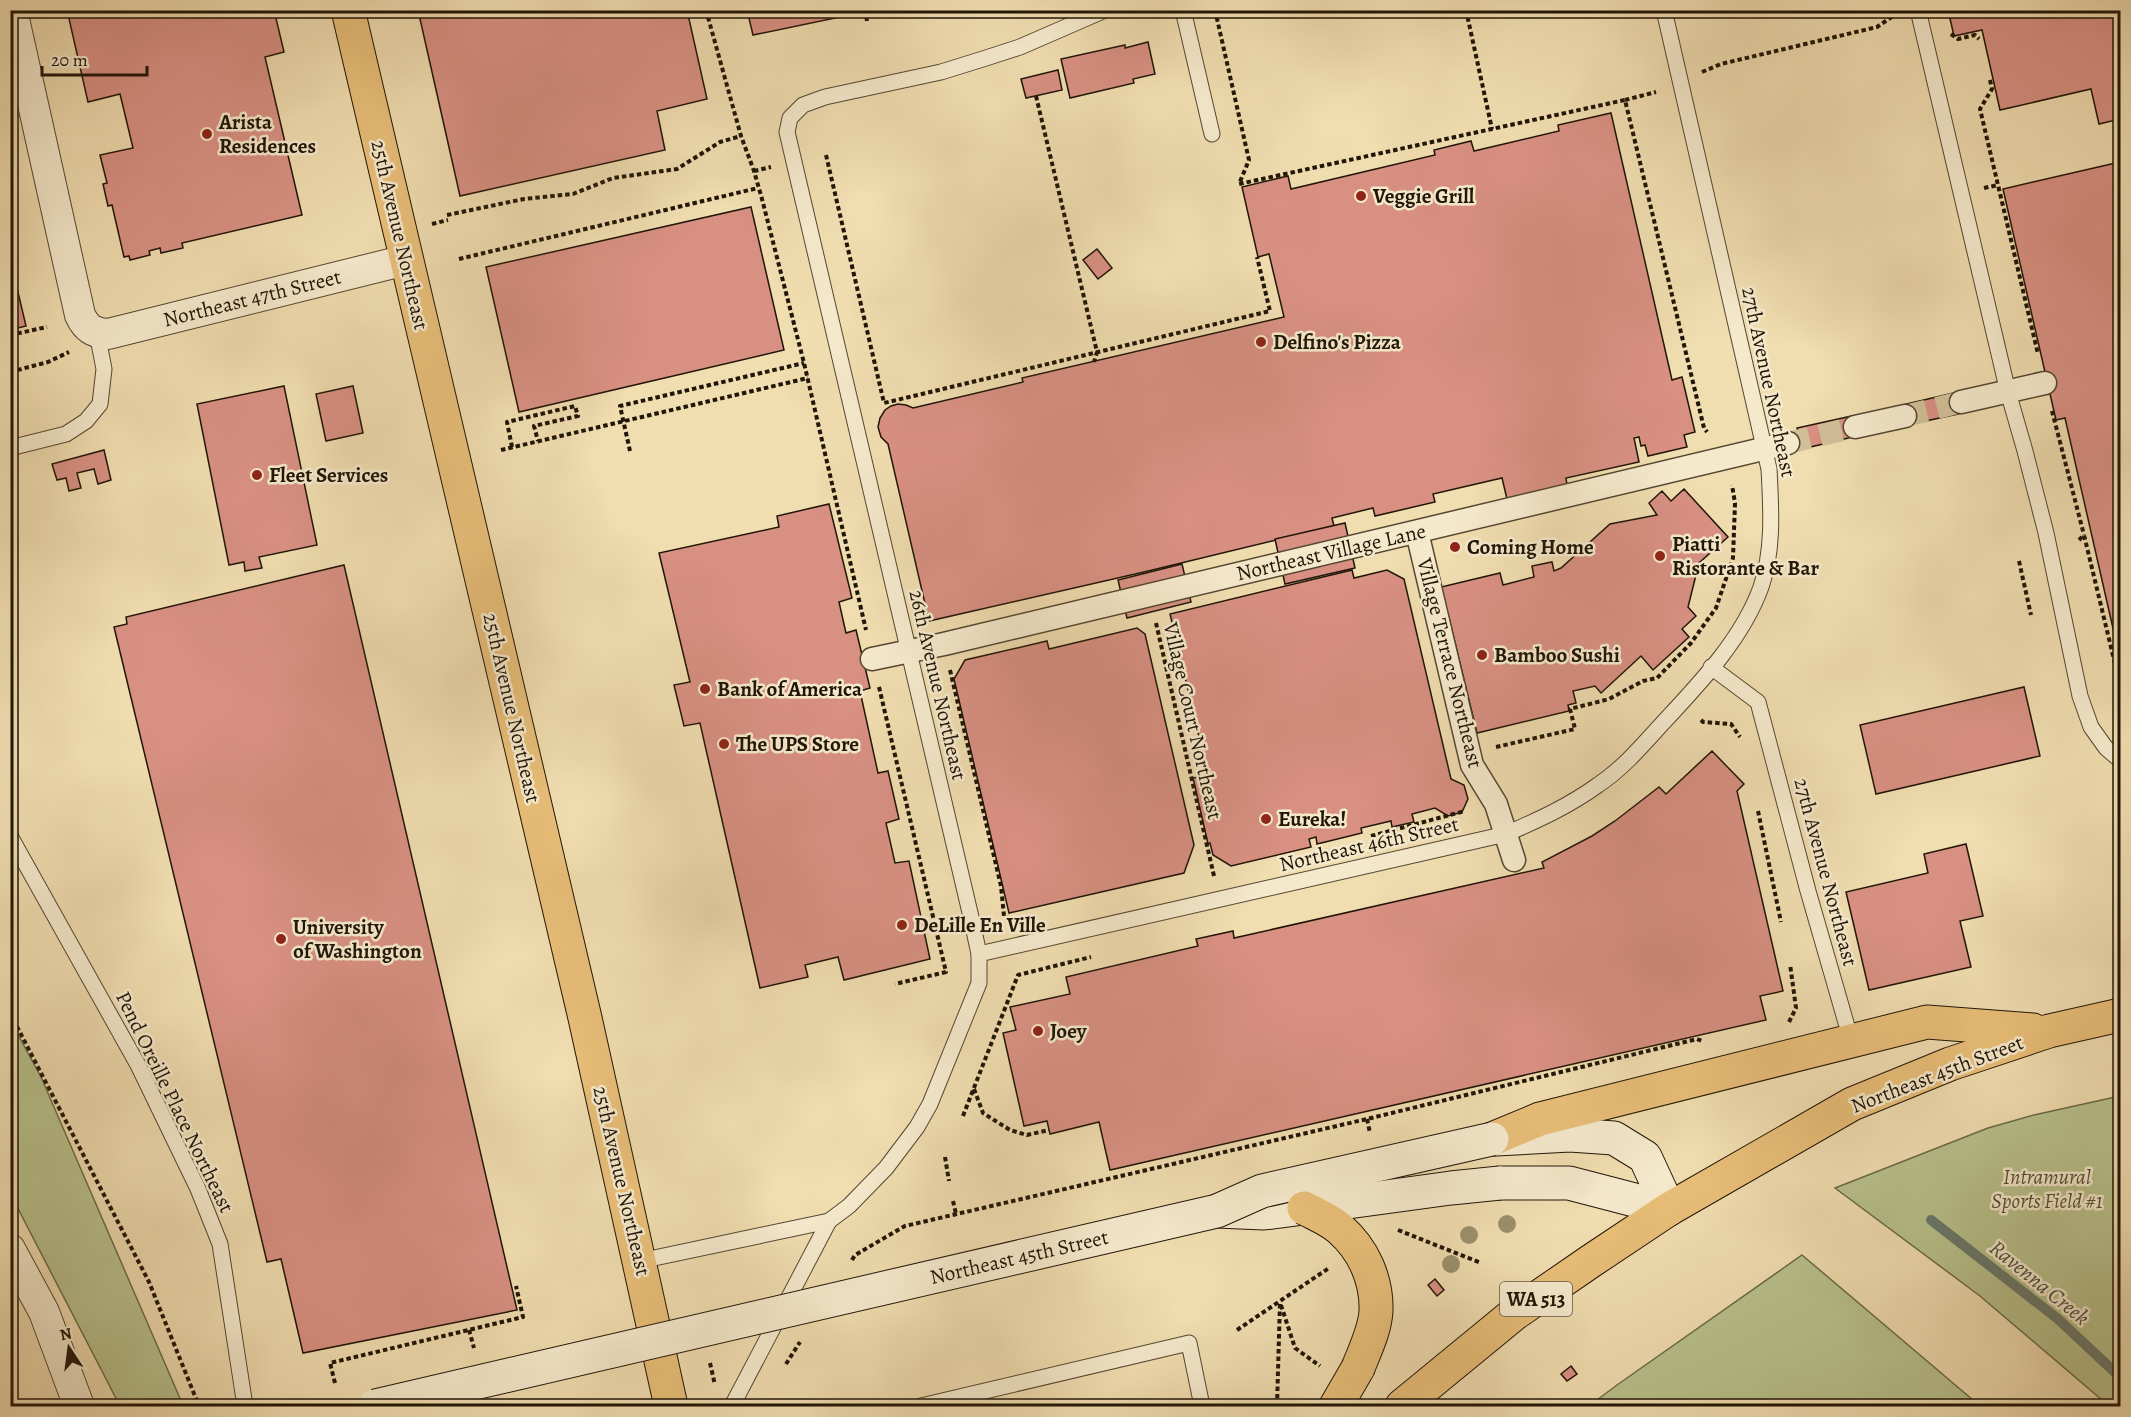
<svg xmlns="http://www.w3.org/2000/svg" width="2131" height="1417" font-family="Alegreya,serif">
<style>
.green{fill:#b8c18c;stroke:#6c6b4a;stroke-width:1.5}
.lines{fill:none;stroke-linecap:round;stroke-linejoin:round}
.stream{stroke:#69796c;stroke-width:10}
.building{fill:#d89083;stroke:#201507;stroke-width:1.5}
.pedestrian-tunnel{stroke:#d1bf97;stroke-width:22;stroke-dasharray:22 11;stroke-linecap:butt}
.service-casing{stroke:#544731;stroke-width:17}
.pedestrian-casing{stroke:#544731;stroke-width:25}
.minor-casing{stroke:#544731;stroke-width:32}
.secondary-casing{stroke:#201507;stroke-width:35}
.primary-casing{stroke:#201507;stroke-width:35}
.path{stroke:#201507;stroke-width:4;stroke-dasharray:4.5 3;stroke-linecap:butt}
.service{stroke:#f5e9cc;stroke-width:15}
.pedestrian{stroke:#f5e9cc;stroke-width:22}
.minor{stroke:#f5e9cc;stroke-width:30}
.secondary{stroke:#f5e9cc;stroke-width:33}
.primary{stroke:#e8be78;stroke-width:33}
.secondary-bridge-casing{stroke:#201507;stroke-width:35;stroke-linecap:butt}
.primary-bridge-casing{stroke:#201507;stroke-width:35;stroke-linecap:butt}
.secondary-bridge{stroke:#f5e9cc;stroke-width:33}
.primary-bridge{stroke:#e8be78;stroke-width:33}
.tree{fill:#9b906d}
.poi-dot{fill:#8f2418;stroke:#f5e9cc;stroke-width:2}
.labels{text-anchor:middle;stroke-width:5;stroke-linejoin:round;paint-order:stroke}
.shield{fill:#f5e9cc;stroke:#605542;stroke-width:1.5}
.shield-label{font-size:20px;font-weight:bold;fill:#201507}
.poi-label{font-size:21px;font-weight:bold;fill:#201507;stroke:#f5e9cc;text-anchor:start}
.street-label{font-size:21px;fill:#201507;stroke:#f5e9cc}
.park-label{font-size:21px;font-style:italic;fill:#555136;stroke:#f5e9cc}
.water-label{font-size:22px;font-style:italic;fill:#4b4f42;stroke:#f5e9cc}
</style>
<rect width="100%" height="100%" fill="#f0ddb0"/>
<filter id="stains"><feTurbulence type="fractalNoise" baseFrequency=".00333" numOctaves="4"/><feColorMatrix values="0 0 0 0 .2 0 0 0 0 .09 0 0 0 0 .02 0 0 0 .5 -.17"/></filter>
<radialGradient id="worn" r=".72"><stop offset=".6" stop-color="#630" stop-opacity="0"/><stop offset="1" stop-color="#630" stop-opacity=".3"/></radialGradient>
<g class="green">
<polygon points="11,1022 41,1077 182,1403 171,1406 120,1406 11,1195"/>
<polygon points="2120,1096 2120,1406 2109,1406 1980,1296 1835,1188 1988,1128 2034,1115"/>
<polygon points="1802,1255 1980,1406 1589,1406 1617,1385"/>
</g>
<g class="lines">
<polyline class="stream" points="1931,1220 2058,1319 2120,1377"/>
</g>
<g class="building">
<polygon points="274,10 284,52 265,57 302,215 182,243 183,248 161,253 160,248 149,251 150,255 130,260 129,256 124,257 112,205 108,206 103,184 107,183 100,155 133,148 120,94 88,102 67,10"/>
<polygon points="418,10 687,10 707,99 657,111 665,150 460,196"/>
<polygon points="747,10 843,10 845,16 753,35"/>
<polygon points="1948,10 2120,10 2120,119 2099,124 2091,89 2000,110 1982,30 1954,36"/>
<polygon points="1148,42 1155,74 1133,79 1134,83 1070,98 1061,59 1125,45 1125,48"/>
<polygon points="1058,70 1062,90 1026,98 1021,79"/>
<polygon points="1611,113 1672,380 1682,377 1695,432 1684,435 1687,447 1648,456 1645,445 1641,446 1639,437 1634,438 1639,462 1566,478 1567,485 1507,499 1502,478 1433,494 1435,502 1375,516 1373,508 1332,518 1334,526 1144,572 929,621 888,444 881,437 878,427 880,418 885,410 891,406 898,404 906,405 913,408 1023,382 1022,378 1284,317 1269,254 1258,257 1242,187 1288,176 1291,189 1435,155 1434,150 1471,141 1474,151 1559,131 1558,125"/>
<polygon points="2120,162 2120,659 2065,418 2056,420 2003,189"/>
<polygon points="751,207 784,350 519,412 486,267"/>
<polygon points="1097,249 1112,268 1098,279 1083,260"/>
<polygon points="10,271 13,271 26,326 10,330"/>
<polygon points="284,386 317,545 259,557 262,568 245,571 244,562 229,565 197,404"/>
<polygon points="353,386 363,433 326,441 316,394"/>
<polygon points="1958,392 1963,413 1907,425 1902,405"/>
<polygon points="1852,416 1857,436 1802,449 1797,428"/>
<polygon points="104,450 111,480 98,484 94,469 77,473 81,488 69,491 66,478 57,480 52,464"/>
<polygon points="1684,489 1728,537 1699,563 1688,607 1696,616 1682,629 1689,637 1653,670 1641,656 1601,693 1595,686 1573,691 1576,703 1568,705 1569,711 1477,733 1448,614 1443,615 1437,588 1500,573 1503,585 1534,577 1532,566 1552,562 1554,571 1561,568 1610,524 1657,515 1649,503 1662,491 1671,501"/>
<polygon points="829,504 852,598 839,602 846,633 856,630 870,688 860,691 878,773 888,771 899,819 886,823 895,863 909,861 930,959 844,980 838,957 805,965 808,977 760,988 700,723 684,726 674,685 690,682 659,553 779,527 777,516"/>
<polygon points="1345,523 1355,568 1285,584 1275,539"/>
<polygon points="1182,564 1191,602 1127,618 1118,580"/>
<polygon points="344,565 517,1310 303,1353 281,1259 267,1262 114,627 127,624 126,617"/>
<polygon points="1352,570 1354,578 1387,570 1404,579 1451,779 1464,785 1468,799 1462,812 1448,816 1435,808 1412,814 1414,822 1392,827 1391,821 1361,828 1362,833 1317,844 1316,837 1309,839 1311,847 1231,866 1213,855 1210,843 1208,844 1193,778 1208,775 1170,614"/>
<polygon points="1137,628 1145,634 1194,845 1184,873 1009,913 954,679 965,660 1047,641 1049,649"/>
<polygon points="2024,687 2040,756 1876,794 1860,725"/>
<polygon points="1712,751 1744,784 1737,791 1783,991 1760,996 1766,1020 1110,1170 1099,1122 1050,1134 1047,1121 1024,1126 1003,1033 1016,1030 1010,1007 1070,994 1066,977 1198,946 1196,939 1233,931 1234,938 1544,868 1542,862 1592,836 1615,821 1659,787 1666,794"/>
<polygon points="1966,844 1983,916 1960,921 1971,967 1869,990 1846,892 1928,873 1924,854"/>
<polygon points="1435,1279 1444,1290 1437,1296 1428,1285"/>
<polygon points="1571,1366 1577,1374 1567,1381 1561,1374"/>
</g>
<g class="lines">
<g class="pedestrian-tunnel">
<polyline points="1905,416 1961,402"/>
<polyline points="1788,443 1855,427"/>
</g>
<defs>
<g id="service">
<polyline points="1183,10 1212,134"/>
<polyline points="1918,10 2008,392 2025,451 2046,533 2080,696 2091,727 2106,748 2120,760"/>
<polyline points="10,448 66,434 86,421 100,404 104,369 97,333"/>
<polyline points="1711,667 1758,702 1808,891 1851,1040"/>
<polyline points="10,836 138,1065 198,1189 220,1244 245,1406"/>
<path d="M979 954 1506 834C1538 820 1569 806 1598 785 1622 769 1641 747 1660 726 1698 685 1742 640 1761 587 1774 549 1771 508 1769 469L1664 10"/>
<polyline points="640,1261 829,1221 849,1206 886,1168 917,1127 930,1104 979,983 979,954 971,917 787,132 790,118 803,105 825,97 941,72 986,58 1020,47 1105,10"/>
<polyline points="732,1406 829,1221"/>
<polyline points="921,1406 1189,1343 1202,1406"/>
</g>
<g id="pedestrian">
<polyline points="1961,402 2045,383"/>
<polyline points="1855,427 1905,416"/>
<polyline points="1417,532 1472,765 1496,804 1514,860"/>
<polyline points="872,659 944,644 1788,443"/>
</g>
<g id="minor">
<path d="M12 10 80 315C86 328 93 333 108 334L406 260"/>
<polyline points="10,1249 44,1312 79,1406"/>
</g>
<g id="secondary">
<polyline points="1496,1139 1570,1135 1614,1138 1645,1157 1669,1209"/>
<polyline points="1500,1183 1569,1183 1669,1209"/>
<polyline points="1217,1211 1264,1213 1304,1208"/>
</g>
<g id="primary">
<polyline points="348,10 585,1018 671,1406"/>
<polyline points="1492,1139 1540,1119 1927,1022 2033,1030"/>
<polyline points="1336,1406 1358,1368"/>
<polyline points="1402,1406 1514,1314 1591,1261 1669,1209 1852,1104 1950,1064 2049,1031 2120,1015"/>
</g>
</defs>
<use href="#service" class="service-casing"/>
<use href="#pedestrian" class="pedestrian-casing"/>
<use href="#minor" class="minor-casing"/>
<use href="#secondary" class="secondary-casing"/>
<use href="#primary" class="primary-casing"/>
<g class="path">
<polyline points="706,10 741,136 754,171 762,199 804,363 866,630"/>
<polyline points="865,10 867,21"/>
<polyline points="1005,10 1007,18"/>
<polyline points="1215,10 1249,160 1239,184 1625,100 1704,428 1707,432"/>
<polyline points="1466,10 1492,129"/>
<polyline points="1951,34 1958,39 1975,35 1979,39"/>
<polyline points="1702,72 1721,64 1877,27 1893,16"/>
<polyline points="1990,80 1992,89 1980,109 2038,354"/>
<polyline points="1036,96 1097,352 1094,362"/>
<polyline points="1625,100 1656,92"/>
<polyline points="826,155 884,403 1270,311 1257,257"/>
<polyline points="754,171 771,167"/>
<polyline points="1984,188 1998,185"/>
<polyline points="447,215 524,199 573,194 613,178 677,169 720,142 741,136"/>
<polyline points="432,224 448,220"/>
<polyline points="459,259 758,188"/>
<polyline points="10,335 47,327"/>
<polyline points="10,372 48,362 69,352"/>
<polyline points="2052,411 2084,535"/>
<polyline points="512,447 507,422 575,406 578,416 534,426 538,441"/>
<polyline points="501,450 808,378"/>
<polyline points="630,451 620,406 804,363"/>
<polyline points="2079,540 2084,535 2116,668 2120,667"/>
<polyline points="2019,561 2031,615"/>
<polyline points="1156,623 1214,876"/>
<polyline points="950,670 1001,886 1004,916 1011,919"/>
<polyline points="879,687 946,972 895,984"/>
<polyline points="1701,720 1703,722 1731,724 1740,737"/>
<polyline points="1496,747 1575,729 1570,709 1609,699 1643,681 1657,678 1691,643 1716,608 1733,558 1735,503 1732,485"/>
<polyline points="1758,811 1781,922"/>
<polyline points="1371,836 1465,811"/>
<polyline points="10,1013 149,1282 199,1406"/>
<polyline points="1789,1022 1796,1008 1790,964"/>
<polyline points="974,1089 983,1113 1010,1130 1027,1135 1049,1130"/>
<polyline points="963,1116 1018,975 1091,957"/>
<polyline points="1367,1119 1370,1133"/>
<polyline points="945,1157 949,1181"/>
<polyline points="953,1201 956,1214"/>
<polyline points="1398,1230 1481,1263"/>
<polyline points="852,1260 855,1255 905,1226 1367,1119 1697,1039 1702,1041"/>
<polyline points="1281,1305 1295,1348 1320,1366"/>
<polyline points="469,1330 474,1348"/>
<polyline points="1237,1330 1329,1268"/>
<polyline points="710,1363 715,1385"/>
<polyline points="786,1364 800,1342"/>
<polyline points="335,1383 330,1363 523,1317 516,1286"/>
<polyline points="1277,1406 1280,1302"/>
</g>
<use href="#service" class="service"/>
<use href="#pedestrian" class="pedestrian"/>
<use href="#minor" class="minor"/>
<use href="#secondary" class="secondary"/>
<use href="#primary" class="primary"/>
<defs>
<g id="secondary-bridge">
<polyline points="1304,1208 1451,1188 1500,1183"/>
<polyline points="375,1406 1217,1211 1262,1191 1492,1139"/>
</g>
<path id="primary-bridge" d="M1304 1208C1315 1214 1330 1220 1340 1229 1363 1249 1377 1279 1376 1311 1375 1330 1365 1350 1358 1368"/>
</defs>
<use href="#secondary-bridge" class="secondary-bridge-casing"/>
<use href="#primary-bridge" class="primary-bridge-casing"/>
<use href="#secondary-bridge" class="secondary-bridge"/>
<use href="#primary-bridge" class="primary-bridge"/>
</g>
<g class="tree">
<circle cx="1507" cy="1224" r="9"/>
<circle cx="1469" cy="1235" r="9"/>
<circle cx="1451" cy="1264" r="9"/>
</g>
<g class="poi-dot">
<circle cx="207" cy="134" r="6"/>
<circle cx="1361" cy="196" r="6"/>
<circle cx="1261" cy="342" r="6"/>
<circle cx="257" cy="475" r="6"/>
<circle cx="1455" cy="547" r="6"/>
<circle cx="1660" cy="556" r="6"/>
<circle cx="1482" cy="655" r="6"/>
<circle cx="705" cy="689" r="6"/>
<circle cx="724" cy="744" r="6"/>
<circle cx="1266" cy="819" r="6"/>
<circle cx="902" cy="925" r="6"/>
<circle cx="281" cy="939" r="6"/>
<circle cx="1038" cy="1031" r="6"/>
</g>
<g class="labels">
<rect class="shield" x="1500" y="1282" width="72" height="34" rx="4.5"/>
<g class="shield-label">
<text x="1536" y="1306">WA 513</text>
</g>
<g class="poi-label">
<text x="219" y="129">Arista<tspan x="219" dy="24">Residences</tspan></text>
<text x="1373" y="203">Veggie Grill</text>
<text x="1273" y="349">Delfino's Pizza</text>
<text x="269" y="482">Fleet Services</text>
<text x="1672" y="551">Piatti<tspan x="1672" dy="24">Ristorante &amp; Bar</tspan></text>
<text x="1467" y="554">Coming Home</text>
<text x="1494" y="662">Bamboo Sushi</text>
<text x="717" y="696">Bank of America</text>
<text x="736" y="751">The UPS Store</text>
<text x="1278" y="826">Eureka!</text>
<text x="914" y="932">DeLille En Ville</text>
<text x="293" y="934">University<tspan x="293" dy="24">of Washington</tspan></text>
<text x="1050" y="1038">Joey</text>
</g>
<g class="street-label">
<text transform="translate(400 235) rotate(77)" y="7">25th Avenue Northeast</text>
<text transform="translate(252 298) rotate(-14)" y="7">Northeast 47th Street</text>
<text transform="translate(1769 382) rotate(78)" y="7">27th Avenue Northeast</text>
<text transform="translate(1331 552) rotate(-13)" y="7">Northeast Village Lane</text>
<text transform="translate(1450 663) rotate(76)" y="7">Village Terrace Northeast</text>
<text transform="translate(938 685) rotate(77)" y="7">26th Avenue Northeast</text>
<text transform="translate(512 708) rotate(77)" y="7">25th Avenue Northeast</text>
<text transform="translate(1193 721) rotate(77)" y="7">Village Court Northeast</text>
<text transform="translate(1369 844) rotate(-13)" y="7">Northeast 46th Street</text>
<text transform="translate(1826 872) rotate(75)" y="7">27th Avenue Northeast</text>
<text transform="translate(1937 1074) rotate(-21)" y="7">Northeast 45th Street</text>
<text transform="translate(175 1102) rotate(64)" y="7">Pend Oreille Place Northeast</text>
<text transform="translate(622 1181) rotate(77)" y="7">25th Avenue Northeast</text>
<text transform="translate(1019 1257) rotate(-13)" y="7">Northeast 45th Street</text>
</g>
<g class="park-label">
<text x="2047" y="1184">Intramural<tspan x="2047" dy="24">Sports Field #1</tspan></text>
</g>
<g class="water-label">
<text transform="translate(2040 1282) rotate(39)" y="8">Ravenna Creek</text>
</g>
</g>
<rect width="2131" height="1417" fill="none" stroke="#f0ddb0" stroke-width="36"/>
<rect x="12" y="12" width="2107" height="1393" fill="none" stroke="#201507" stroke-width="3"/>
<rect x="18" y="18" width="2095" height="1381" fill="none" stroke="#201507" stroke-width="1.5"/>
<g transform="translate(69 1348) rotate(347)" stroke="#f5e9cc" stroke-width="4.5" paint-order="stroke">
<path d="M0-4.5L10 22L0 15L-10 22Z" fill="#201507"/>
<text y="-9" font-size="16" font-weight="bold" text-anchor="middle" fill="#201507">N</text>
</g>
<path d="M42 66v9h105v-9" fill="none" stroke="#201507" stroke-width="3"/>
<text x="51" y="66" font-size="18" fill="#201507" stroke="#f5e9cc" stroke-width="4.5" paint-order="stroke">20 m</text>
<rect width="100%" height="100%" filter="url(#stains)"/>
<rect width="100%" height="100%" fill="url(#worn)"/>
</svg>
